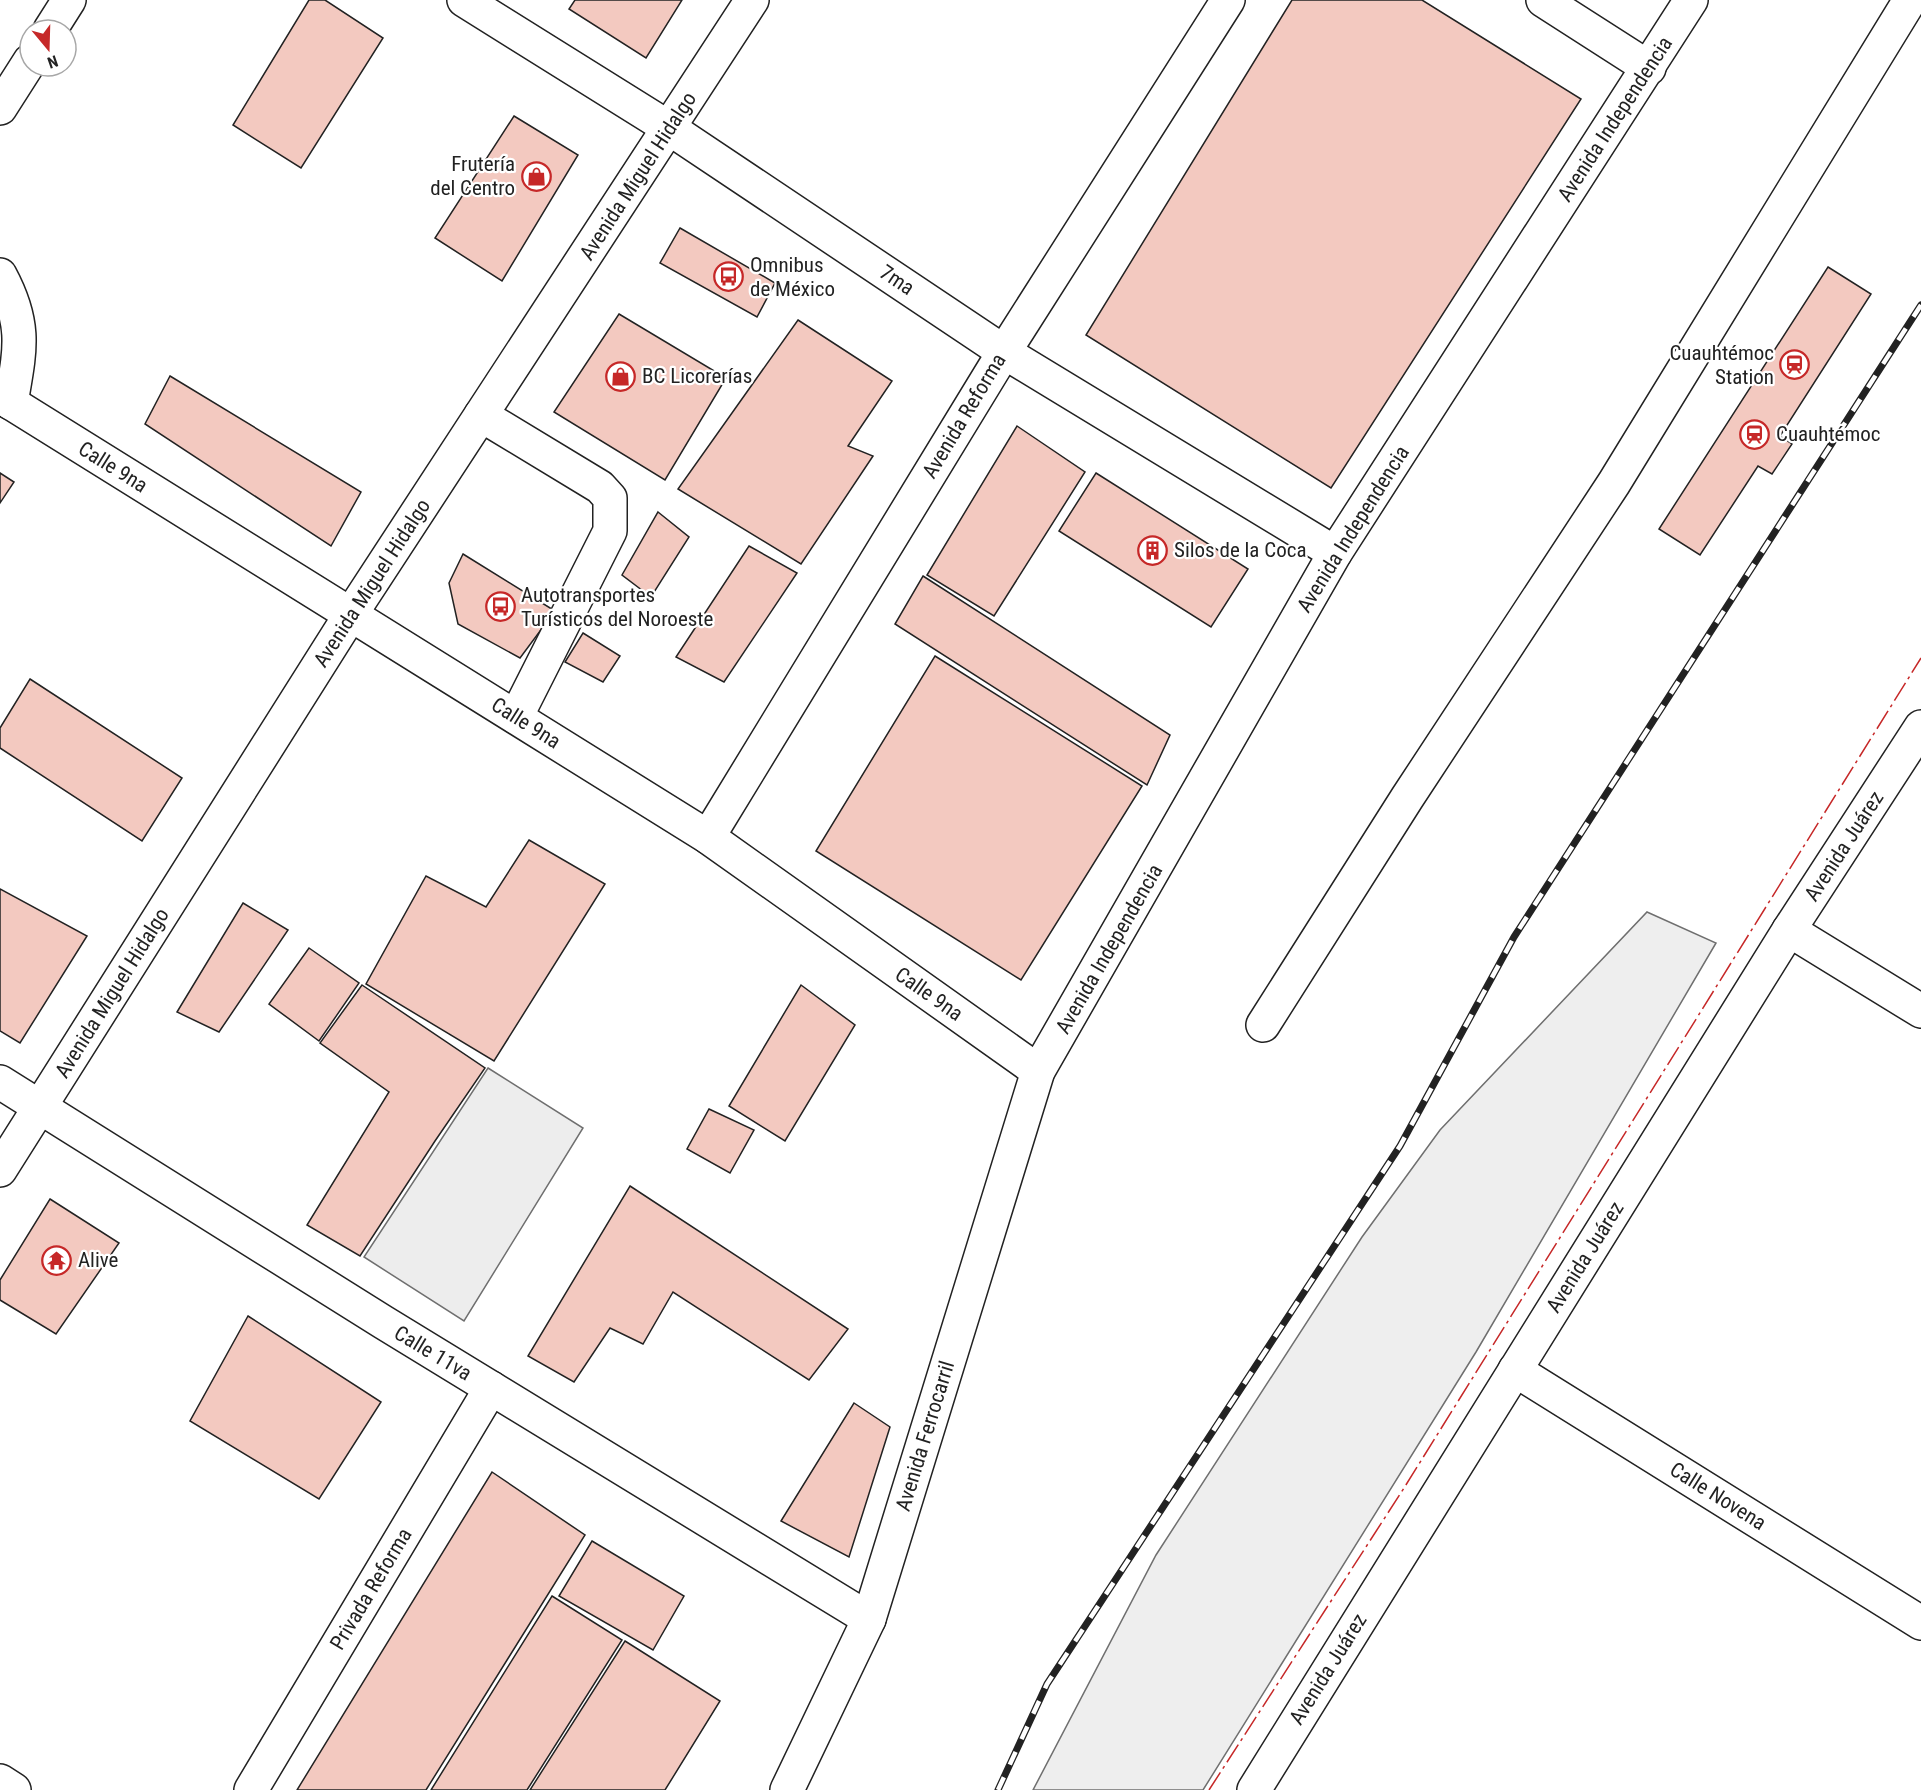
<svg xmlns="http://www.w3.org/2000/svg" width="1921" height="1790" font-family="'Roboto Condensed',sans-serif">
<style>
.green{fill:#eee;stroke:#6f6f6f;stroke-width:1.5}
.parking{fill:#ededed;stroke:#6f6f6f;stroke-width:1.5}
.building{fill:#f3c9c0;stroke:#222;stroke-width:1.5}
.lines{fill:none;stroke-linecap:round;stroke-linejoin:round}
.minor-casing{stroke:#222;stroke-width:36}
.major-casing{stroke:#222;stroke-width:36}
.minor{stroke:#fff;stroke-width:33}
.major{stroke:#fff;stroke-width:33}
.rail-casing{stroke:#222;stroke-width:7}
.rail{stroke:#fff;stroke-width:4.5;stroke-dasharray:14;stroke-linecap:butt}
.power{stroke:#c62828;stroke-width:1.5;stroke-dasharray:21 4.5 3 4.5;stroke-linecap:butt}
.labels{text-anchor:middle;stroke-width:4.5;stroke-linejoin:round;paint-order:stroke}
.street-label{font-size:21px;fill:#222;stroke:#fff}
.poi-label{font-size:21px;fill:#222;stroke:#fff;text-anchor:start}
</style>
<rect width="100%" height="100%" fill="#fff"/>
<polygon class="green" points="1647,912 1716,943 1476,1352 1203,1790 1033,1790 1156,1555 1362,1237 1440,1130"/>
<polygon class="parking" points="488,1068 583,1128 464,1321 364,1257"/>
<g class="building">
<polygon points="309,0 325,0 383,38 301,168 233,125"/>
<polygon points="575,0 682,0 646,58 569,9"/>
<polygon points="1292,0 1422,0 1581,99 1331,488 1086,335"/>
<polygon points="514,116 578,155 502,281 435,238"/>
<polygon points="680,228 775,283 757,317 660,263"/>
<polygon points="1828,267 1871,294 1780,436 1792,444 1772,474 1758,466 1700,555 1659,529"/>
<polygon points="619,314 726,378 665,480 554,412"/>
<polygon points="798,320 892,381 848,446 873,456 801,564 678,489"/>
<polygon points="170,376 361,492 331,546 145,424"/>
<polygon points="1017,426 1085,472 994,616 927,575"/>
<polygon points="0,473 14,482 0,503"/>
<polygon points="1096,473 1248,569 1211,627 1059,531"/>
<polygon points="658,512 689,537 651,597 622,575"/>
<polygon points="749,546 797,573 724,682 676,657"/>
<polygon points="463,554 555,611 520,658 458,624 449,583"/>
<polygon points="923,576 1170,735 1147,785 895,624"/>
<polygon points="583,633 620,656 603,682 565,662"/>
<polygon points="935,656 1142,786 1021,980 816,851"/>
<polygon points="30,679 182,778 142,841 0,748 0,728"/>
<polygon points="529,840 605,884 494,1061 366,984 426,876 486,907"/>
<polygon points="0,889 87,936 20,1043 0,1031"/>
<polygon points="243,903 288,930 219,1032 177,1012"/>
<polygon points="309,948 359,983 319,1041 269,1004"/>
<polygon points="362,985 485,1068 435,1141 360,1256 307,1225 389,1092 320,1043"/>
<polygon points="801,985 855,1025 785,1141 729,1106"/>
<polygon points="709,1109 754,1130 730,1173 687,1149"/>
<polygon points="630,1186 848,1329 809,1380 673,1292 643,1344 610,1328 574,1382 528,1356"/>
<polygon points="50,1199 119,1243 56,1334 0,1300 0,1280"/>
<polygon points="248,1316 381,1402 319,1499 190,1421"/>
<polygon points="854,1403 890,1427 849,1557 781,1521"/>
<polygon points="492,1472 585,1535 426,1790 297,1790"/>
<polygon points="592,1541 684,1596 653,1650 559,1596"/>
<polygon points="552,1596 622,1640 527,1790 431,1790"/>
<polygon points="625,1641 720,1701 665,1790 530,1790"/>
</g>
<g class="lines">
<defs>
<g id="minor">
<polyline points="464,0 669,128 1004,352 1335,553"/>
<polyline points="1543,0 1649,68"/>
<path d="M0 275C27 325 20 350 11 403"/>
<polyline points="0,396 708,837 1038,1071"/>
<polyline points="481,415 600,487 610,498 610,531 516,717"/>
<polyline points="708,837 1004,352 1228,0"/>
<polyline points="1789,930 1921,1011"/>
<polyline points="1263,1025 1407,798 1614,483 1910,0"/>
<polyline points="0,1082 383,1322 869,1619"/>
<polyline points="0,1170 351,614 752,0"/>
<polyline points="1515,1370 1921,1623"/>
<polyline points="0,1781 14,1790"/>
<polyline points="251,1790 491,1388"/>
<polyline points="787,1790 869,1619 1038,1071 1335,553 1691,0"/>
<polyline points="1254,1790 1789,930 1921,727"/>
</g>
<g id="major">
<polyline points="50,30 69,0"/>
<polyline points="0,108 30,61"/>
</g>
</defs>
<use href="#minor" class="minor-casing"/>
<use href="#major" class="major-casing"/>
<use href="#minor" class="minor"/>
<use href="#major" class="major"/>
<defs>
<polyline id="rail" points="998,1790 1047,1684 1400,1146 1514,937 1921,305"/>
</defs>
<use href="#rail" class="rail-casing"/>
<use href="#rail" class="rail"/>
<polyline class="power" points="1209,1790 1404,1488 1921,658"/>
</g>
<defs>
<symbol id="shop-ring" viewBox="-11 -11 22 22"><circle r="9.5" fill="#fff" stroke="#c62828" stroke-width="1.5"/><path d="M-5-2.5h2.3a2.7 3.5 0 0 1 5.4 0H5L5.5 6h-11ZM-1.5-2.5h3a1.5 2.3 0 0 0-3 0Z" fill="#c62828"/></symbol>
<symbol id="bus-ring" viewBox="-11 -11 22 22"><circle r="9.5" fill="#fff" stroke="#c62828" stroke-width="1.5"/><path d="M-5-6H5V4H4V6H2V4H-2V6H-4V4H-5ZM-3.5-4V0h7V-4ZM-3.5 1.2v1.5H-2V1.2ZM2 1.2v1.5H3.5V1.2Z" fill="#c62828"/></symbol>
<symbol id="station-ring" viewBox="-11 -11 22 22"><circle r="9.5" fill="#fff" stroke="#c62828" stroke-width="1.5"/><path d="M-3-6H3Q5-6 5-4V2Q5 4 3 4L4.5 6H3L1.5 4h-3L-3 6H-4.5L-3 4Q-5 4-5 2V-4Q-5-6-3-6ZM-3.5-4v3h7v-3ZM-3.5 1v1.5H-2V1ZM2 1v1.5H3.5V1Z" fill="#c62828"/></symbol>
<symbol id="building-ring" viewBox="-11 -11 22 22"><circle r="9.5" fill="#fff" stroke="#c62828" stroke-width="1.5"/><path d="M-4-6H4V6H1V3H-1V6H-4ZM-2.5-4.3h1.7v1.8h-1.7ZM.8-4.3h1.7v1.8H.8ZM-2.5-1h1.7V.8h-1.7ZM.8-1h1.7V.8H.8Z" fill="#c62828"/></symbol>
<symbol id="temple-ring" viewBox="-11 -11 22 22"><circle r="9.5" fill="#fff" stroke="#c62828" stroke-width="1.5"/><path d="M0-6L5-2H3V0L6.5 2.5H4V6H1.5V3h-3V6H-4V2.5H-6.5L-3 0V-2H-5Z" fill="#c62828"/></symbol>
</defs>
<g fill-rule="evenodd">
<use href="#shop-ring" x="520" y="160" width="33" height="33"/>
<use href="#bus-ring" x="712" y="260" width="33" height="33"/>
<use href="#station-ring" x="1778" y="348" width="33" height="33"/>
<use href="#shop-ring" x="604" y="360" width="33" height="33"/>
<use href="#station-ring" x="1738" y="418" width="33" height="33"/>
<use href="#building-ring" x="1136" y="534" width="33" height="33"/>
<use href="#bus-ring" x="484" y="590" width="33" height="33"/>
<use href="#temple-ring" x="40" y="1244" width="33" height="33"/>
</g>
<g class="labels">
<g class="street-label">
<text transform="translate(1615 119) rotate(-57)" y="7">Avenida Independencia</text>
<text transform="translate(638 176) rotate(-57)" y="7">Avenida Miguel Hidalgo</text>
<text transform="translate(897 280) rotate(34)" y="7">7ma</text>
<text transform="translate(964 416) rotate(-59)" y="7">Avenida Reforma</text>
<text transform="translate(113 467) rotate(32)" y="7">Calle 9na</text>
<text transform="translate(1353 529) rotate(-58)" y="7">Avenida Independencia</text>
<text transform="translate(372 583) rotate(-57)" y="7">Avenida Miguel Hidalgo</text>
<text transform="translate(526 723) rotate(32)" y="7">Calle 9na</text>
<text transform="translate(1844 846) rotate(-57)" y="7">Avenida Juárez</text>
<text transform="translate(1109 949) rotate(-60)" y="7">Avenida Independencia</text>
<text transform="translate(112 993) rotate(-58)" y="7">Avenida Miguel Hidalgo</text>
<text transform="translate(929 994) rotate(35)" y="7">Calle 9na</text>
<text transform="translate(1585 1257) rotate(-58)" y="7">Avenida Juárez</text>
<text transform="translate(433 1353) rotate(31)" y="7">Calle 11va</text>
<text transform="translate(925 1436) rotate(-73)" y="7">Avenida Ferrocarril</text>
<text transform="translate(1718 1496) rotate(32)" y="7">Calle Novena</text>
<text transform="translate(371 1589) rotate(-59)" y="7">Privada Reforma</text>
<text transform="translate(1328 1669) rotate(-58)" y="7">Avenida Juárez</text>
</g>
<g class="poi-label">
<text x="515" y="171" text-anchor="end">Frutería<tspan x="515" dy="24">del Centro</tspan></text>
<text x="750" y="272">Omnibus<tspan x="750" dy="24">de México</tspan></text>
<text x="1774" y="360" text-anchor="end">Cuauhtémoc<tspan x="1774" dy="24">Station</tspan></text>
<text x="642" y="383">BC Licorerías</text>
<text x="1776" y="441">Cuauhtémoc</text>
<text x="1174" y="557">Silos de la Coca</text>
<text x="521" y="602">Autotransportes<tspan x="521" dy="24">Turísticos del Noroeste</tspan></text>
<text x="78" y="1267">Alive</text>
</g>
</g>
<g transform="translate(48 48) rotate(161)"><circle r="28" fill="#ffffff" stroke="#a7a7a7" stroke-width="1.5"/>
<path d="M0-4.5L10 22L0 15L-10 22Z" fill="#c62828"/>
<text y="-9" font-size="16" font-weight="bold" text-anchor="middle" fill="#222222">N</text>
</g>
</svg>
